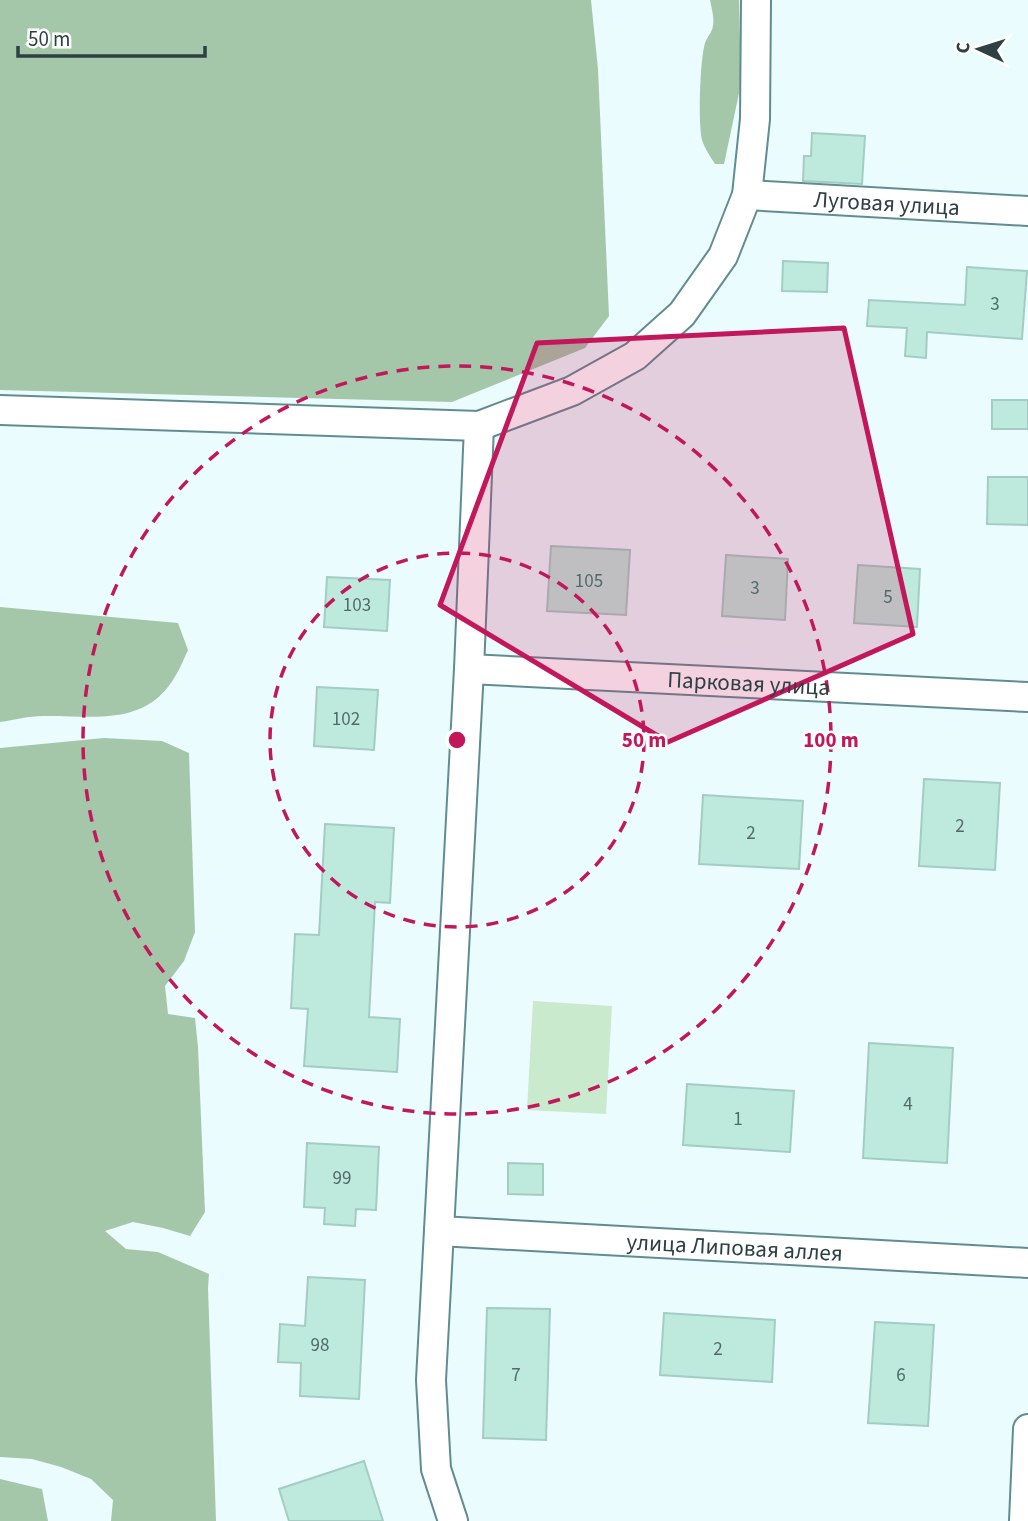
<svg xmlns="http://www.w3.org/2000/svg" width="1028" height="1521" font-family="'Source Sans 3',sans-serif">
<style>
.green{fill:#c9eacd}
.forest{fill:#a4c7a9}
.building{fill:#bee9dd;stroke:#a3cdc3;stroke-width:2}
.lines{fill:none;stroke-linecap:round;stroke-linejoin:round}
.minor-casing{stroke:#628c91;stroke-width:32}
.minor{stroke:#fff;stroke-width:28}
.marked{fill:#c2185b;fill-opacity:0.2;stroke:#c2185b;stroke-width:5;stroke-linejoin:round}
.ring{fill:none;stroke:#c2185b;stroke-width:3.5;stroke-dasharray:12 9}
.labels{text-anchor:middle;stroke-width:5;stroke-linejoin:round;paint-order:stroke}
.number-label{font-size:19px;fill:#526a6a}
.street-label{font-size:23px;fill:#2e4043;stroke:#fff}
.centre{fill:#c2185b;stroke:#fff;stroke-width:3.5}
.ring-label{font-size:21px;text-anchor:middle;font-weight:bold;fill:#c2185b;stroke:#fff;stroke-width:5;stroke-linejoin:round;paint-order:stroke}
</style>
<rect width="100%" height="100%" fill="#eafcfe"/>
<polygon class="green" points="533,1001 612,1006 606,1114 527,1110"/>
<g class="forest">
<polygon points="0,0 591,0 598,69 609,316 585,348 452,402 0,390"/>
<path d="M710 0H739L741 84 724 164H715C710 156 705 149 702 140 698 122 700 66 704 47 705 41 708 37 711 32 716 23 712 10 710 0Z"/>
<path d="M0 607 178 623 188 650C184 658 181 667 176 675 146 728 94 715 43 716 29 716 14 720 0 722Z"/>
<polygon points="104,738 162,741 189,753 195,932 184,961 165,986 168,1014 195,1018 198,1047 205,1212 190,1236 163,1228 133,1222 105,1231 126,1249 158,1252 209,1274 208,1288 216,1521 111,1521 113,1500 91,1479 61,1467 32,1459 0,1457 0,748"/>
<polygon points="0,1479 42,1489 48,1521 0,1521"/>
</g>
<g class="building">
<polygon points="812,133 865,136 862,184 803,181 804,156 811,156"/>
<polygon points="783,261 828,263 827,292 782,291"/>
<polygon points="967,267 1027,271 1022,339 927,332 926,358 905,356 907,328 867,326 869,300 965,305"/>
<rect x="992" y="400" width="36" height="29"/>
<polygon points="988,477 1028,477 1028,525 987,524"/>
<polygon points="551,546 630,550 626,615 547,611"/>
<polygon points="726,555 788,559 785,620 722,616"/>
<polygon points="858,565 920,569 917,627 854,623"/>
<polygon points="327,577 390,580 387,631 324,627"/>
<polygon points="317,687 378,690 374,750 314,746"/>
<polygon points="924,779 1000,783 995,870 919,866"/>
<polygon points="703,795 803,801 799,869 699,864"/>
<polygon points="325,824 394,828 390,903 375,902 369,1017 400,1019 397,1072 304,1066 308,1009 291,1008 295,934 319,935"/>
<polygon points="869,1043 953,1048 947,1163 863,1158"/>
<polygon points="687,1084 794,1091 790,1152 683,1145"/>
<polygon points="307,1143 379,1147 376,1210 356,1209 355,1226 324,1224 325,1208 304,1207"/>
<polygon points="508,1163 543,1164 543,1195 508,1194"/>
<polygon points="308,1277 365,1280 359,1399 300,1396 301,1363 278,1362 280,1324 305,1326"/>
<polygon points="487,1308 550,1309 546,1440 483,1438"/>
<polygon points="664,1313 775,1320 772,1382 660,1375"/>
<polygon points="875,1322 934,1325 928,1426 868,1423"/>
<polygon points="364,1461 383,1521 289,1521 279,1489"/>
</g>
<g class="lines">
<defs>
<g id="minor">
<path id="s1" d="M747 195 1028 211"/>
<polyline points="0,410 479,426 572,391 635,356 682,314 723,256 747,195 755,119 756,0"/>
<path id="s2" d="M469 669 1028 697"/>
<path id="s3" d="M439 1231 1028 1263"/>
<polyline points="453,1521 436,1469 431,1380 469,669 479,426"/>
<polyline points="1024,1521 1028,1429"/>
</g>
</defs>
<use href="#minor" class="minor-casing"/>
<use href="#minor" class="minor"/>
</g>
<path class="marked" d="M844 328 913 634 668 742 440 605 537 343Z"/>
<g class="ring">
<circle cx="457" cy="740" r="187"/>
<circle cx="457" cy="740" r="374"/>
</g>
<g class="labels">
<g class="number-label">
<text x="995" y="310">3</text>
<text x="589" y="587">105</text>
<text x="755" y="594">3</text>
<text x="888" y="603">5</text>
<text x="357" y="611">103</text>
<text x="346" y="725">102</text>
<text x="960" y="832">2</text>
<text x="751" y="839">2</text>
<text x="908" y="1110">4</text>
<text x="738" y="1125">1</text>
<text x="342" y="1184">99</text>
<text x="320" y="1351">98</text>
<text x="718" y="1355">2</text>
<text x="516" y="1381">7</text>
<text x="901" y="1381">6</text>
</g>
<g class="street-label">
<text dy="8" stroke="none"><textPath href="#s1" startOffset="140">Луговая улица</textPath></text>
<text dy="8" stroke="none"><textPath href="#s2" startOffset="280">Парковая улица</textPath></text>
<text dy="8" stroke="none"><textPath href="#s3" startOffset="296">улица Липовая аллея</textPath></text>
</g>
</g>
<circle cx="457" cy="740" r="10" class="centre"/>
<g class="ring-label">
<text x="644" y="747">50 m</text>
<text x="831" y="747">100 m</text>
</g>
<g transform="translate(979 49) rotate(274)" stroke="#ffffff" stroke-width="5" paint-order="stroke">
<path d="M0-5L12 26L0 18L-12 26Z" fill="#2e4043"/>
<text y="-10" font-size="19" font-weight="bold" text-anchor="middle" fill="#2e4043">С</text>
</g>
<path d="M18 46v10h187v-10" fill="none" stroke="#2e4043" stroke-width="3.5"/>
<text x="28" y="46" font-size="21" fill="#2e4043" stroke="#ffffff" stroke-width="5" paint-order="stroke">50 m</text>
</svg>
